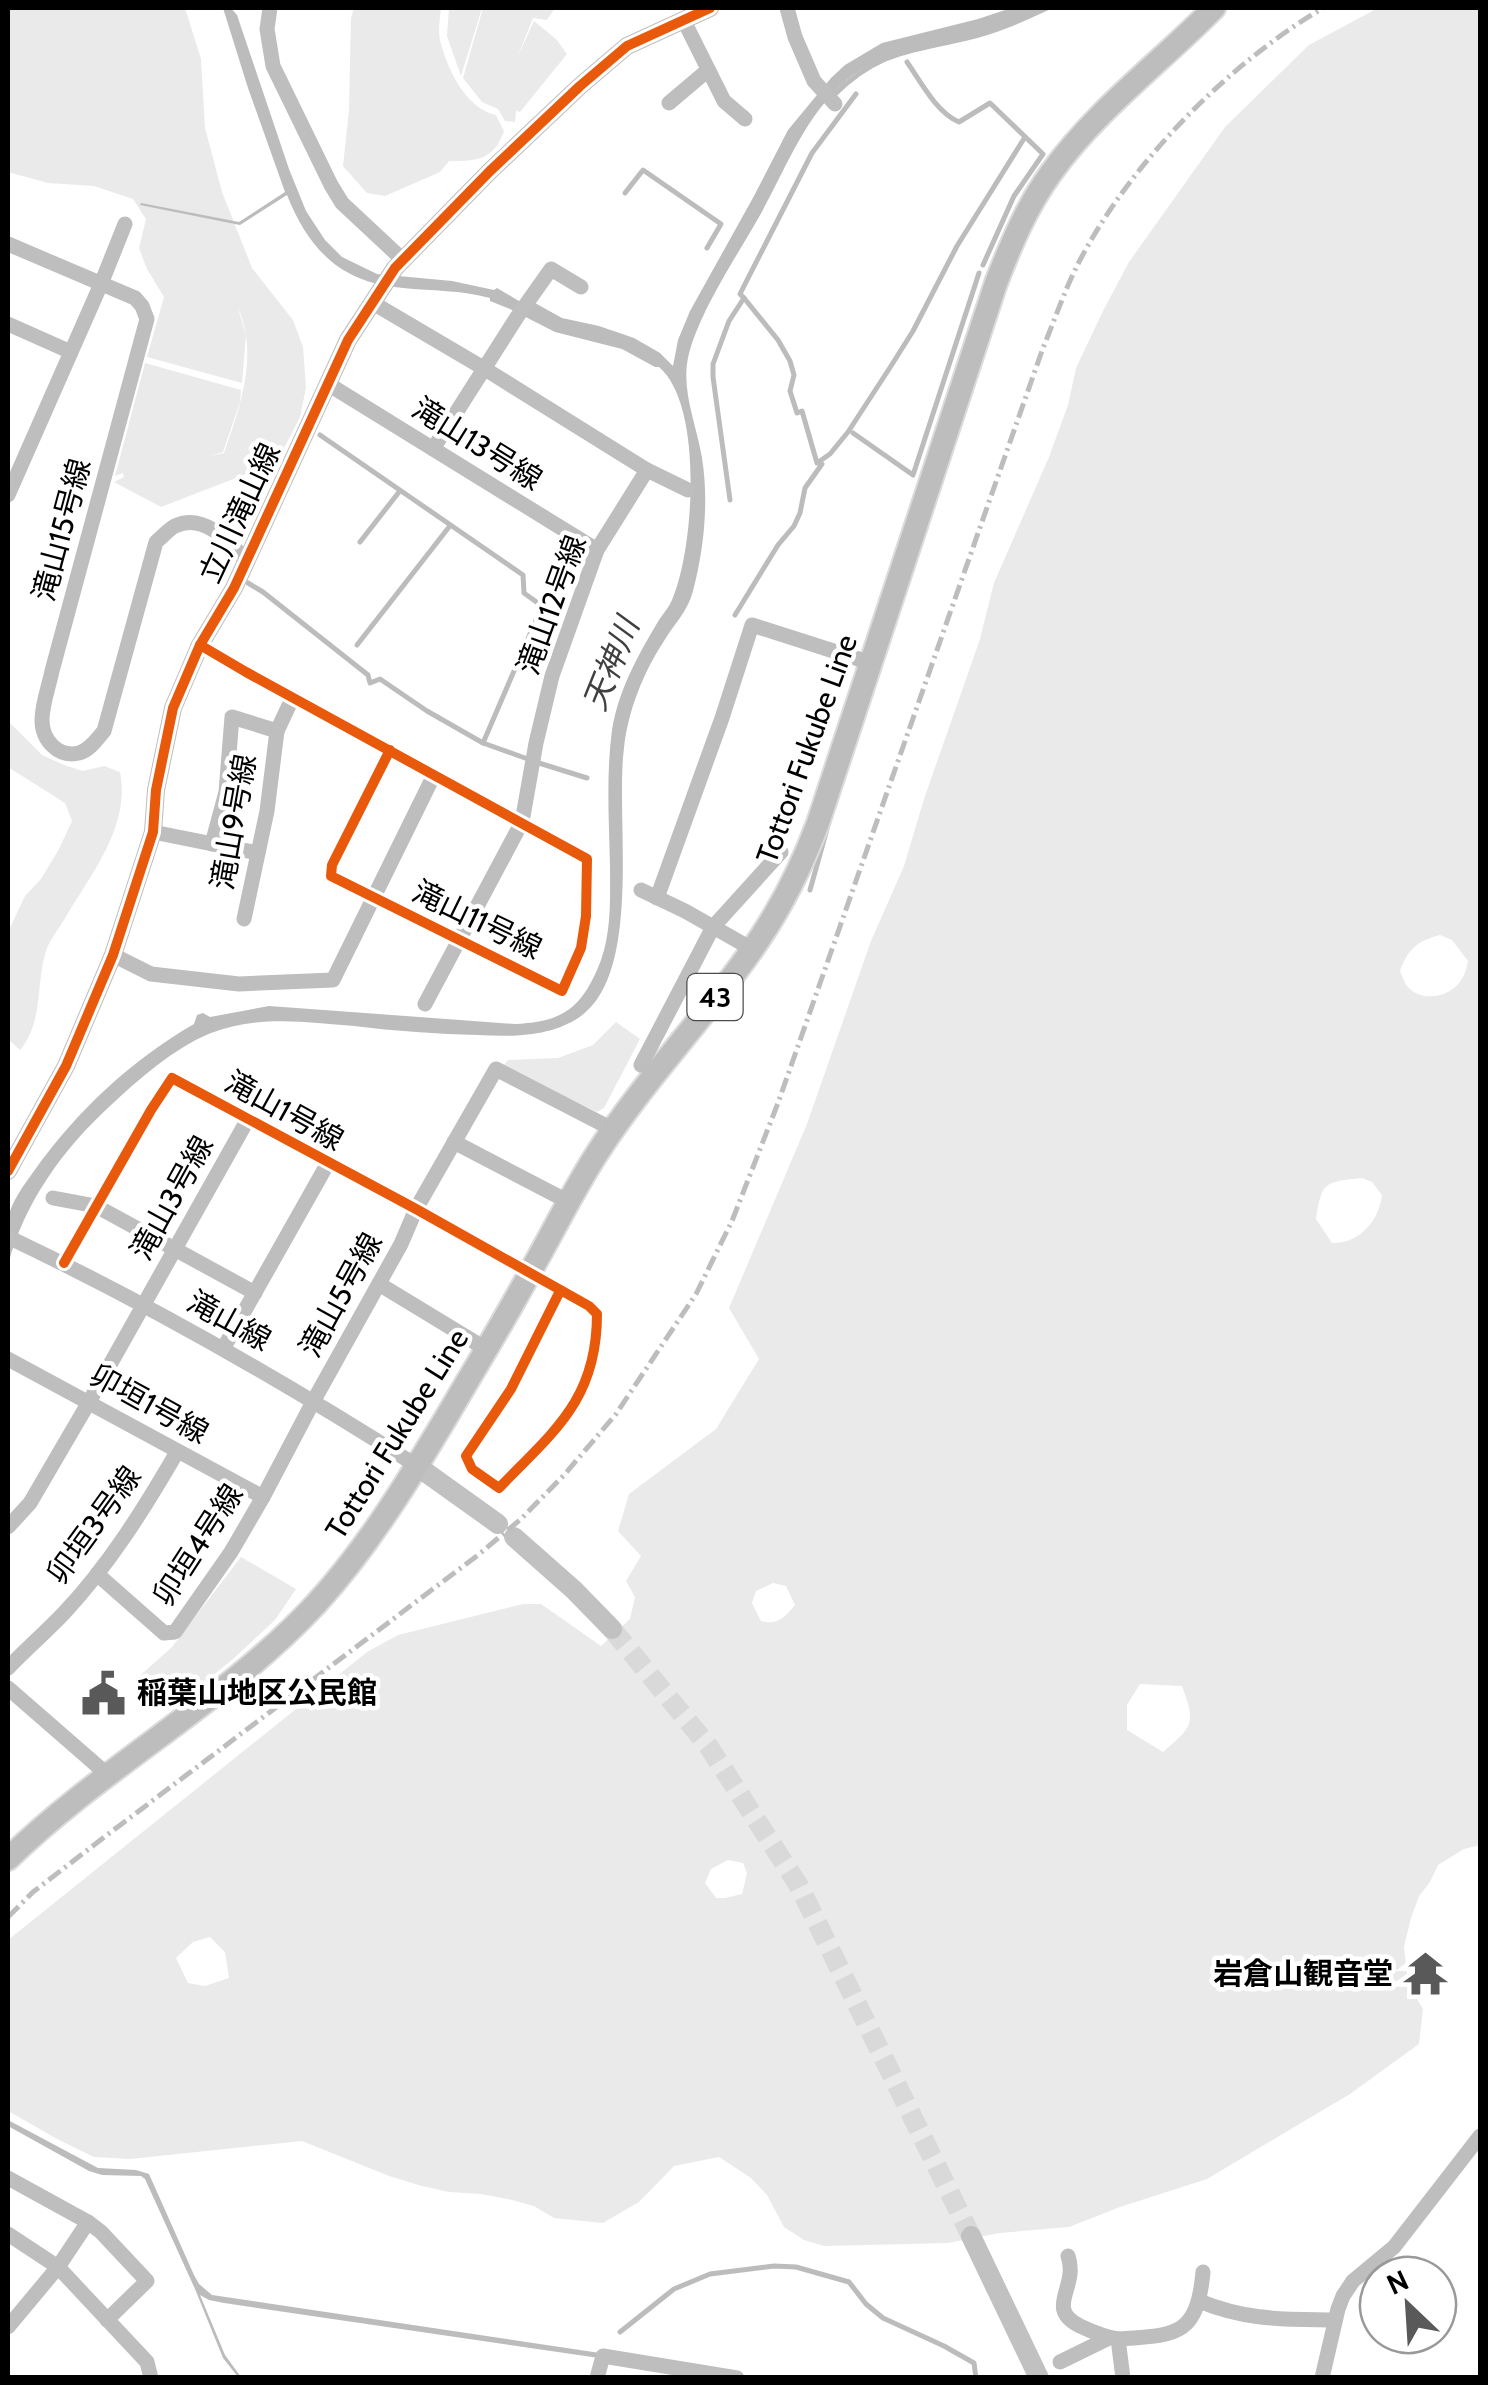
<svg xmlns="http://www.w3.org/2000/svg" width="1488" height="2385" font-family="Cabin,'Noto Sans JP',sans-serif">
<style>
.green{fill:#eaeaea;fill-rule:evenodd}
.water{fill:#bcbcbc}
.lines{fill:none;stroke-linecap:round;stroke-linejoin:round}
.stream{stroke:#bcbcbc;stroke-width:5}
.secondary-tunnel{stroke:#d9d9d9;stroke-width:20;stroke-dasharray:20 10;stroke-linecap:butt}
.primary-casing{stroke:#dbdbdb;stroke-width:26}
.minor{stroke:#bebebe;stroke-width:15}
.tertiary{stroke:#bebebe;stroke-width:18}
.secondary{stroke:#c1c1c1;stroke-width:20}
.primary{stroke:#bdbdbd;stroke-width:22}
.rail{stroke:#bdbdbd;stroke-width:5;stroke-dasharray:15 5 2.5 5;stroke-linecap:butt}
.cycleway-casing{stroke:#fff;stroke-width:16}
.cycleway{stroke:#e8590c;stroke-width:10}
.labels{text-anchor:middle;stroke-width:9;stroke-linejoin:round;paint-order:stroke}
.shield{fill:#fff;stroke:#4c4c4c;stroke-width:2.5}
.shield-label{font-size:28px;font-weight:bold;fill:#000}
.street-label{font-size:30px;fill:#000;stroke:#fff}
.poi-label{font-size:30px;font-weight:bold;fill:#000;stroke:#fff;text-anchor:start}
.water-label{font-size:32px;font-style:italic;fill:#404040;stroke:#fff}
</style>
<rect width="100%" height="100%" fill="#fff"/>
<g class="green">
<path d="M8 8H185L201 59 205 128 222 192 252 268 293 320 303 347 306 388 300 417 281 454 259 469 161 507 114 482 124 477 123 473 115 476 145 363 241 390 240 402 223 452 210 456 224 453C240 408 259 354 238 308L246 335 242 383 147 357 164 297 147 269 139 248 146 219 133 199 94 186 48 183 8 172Z"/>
<path d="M354 8H441C440 18 438 30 440 40 447 69 466 109 496 115L504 131C494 160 477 161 449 161L440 172 385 196 367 193 343 166 349 110 351 18Z"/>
<polygon points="449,8 482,8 461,76 447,36"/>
<polygon points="483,8 555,8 547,20 533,18 517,58 534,21 557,40 567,54 520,112 516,111 515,122 505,121 498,109 482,102 463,78"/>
<path d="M1378 8H1480V1845L1464 1849 1438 1865 1430 1882 1419 1896 1411 1918 1404 1947 1408 1983 1423 2009 1419 2044 1350 2094 1207 2179 1120 2207 1069 2227 1000 2233 948 2243 824 2246 804 2240 784 2227 767 2195 751 2178 719 2157 674 2166 639 2202 603 2223 554 2218 534 2206 512 2200 481 2194 449 2192 422 2186 389 2176 302 2141 130 2159 94 2157 57 2139 10 2112 8 2109V1940L367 1652 398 1635 523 1604H541L601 1646 630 1619 635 1597 626 1581 641 1556 618 1531 629 1494 716 1429 759 1359 729 1308 807 1124 871 941 904 866 924 799 980 639 994 583 1049 457 1068 405 1076 368 1103 311 1129 262 1225 127 1309 45ZM1440 935 1452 940 1468 961C1467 966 1466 972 1463 977 1453 997 1422 1004 1407 986 1405 984 1401 973 1400 971 1408 949 1417 941 1440 935ZM1362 1178 1372 1182 1382 1195C1379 1221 1359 1244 1332 1243L1316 1219C1322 1181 1325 1182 1362 1178ZM773 1583 786 1586 795 1605C785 1617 777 1626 761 1621L752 1603 756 1591ZM1140 1684 1182 1686C1196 1724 1193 1726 1163 1752L1127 1730V1705ZM728 1860 743 1863 747 1873 742 1894 725 1898H716L705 1883 711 1869ZM210 1937 225 1952 229 1978 205 1986 188 1983 176 1958 193 1942Z"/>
<path d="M8 721 42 755 64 765 83 771 104 766 120 772C131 827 90 875 64 920 57 931 48 942 45 954 36 988 43 1022 20 1050L8 1039V932L25 896 41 879 59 849 72 821 65 803 8 767Z"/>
<polygon points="616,1022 640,1039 604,1108 597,1112 503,1066 508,1060 558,1058 593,1045"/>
<polygon points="241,1557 296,1589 275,1620 233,1659 169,1711 135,1680 172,1647"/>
</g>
<g class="water">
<path d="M223 8H231L237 15 289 169 306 211 325 240 342 257 377 274 452 281 494 290 497 288 519 301 535 303 562 318 599 326 634 338 660 353 673 366 678 340 690 311 754 196 788 130 831 78 845 65 882 43 978 19 1011 8H1043C1017 21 990 31 962 37 921 47 881 52 847 80 804 116 785 171 759 217 737 256 693 321 687 364 683 395 697 427 702 458 709 502 704 549 693 591 688 611 674 624 664 641 643 673 628 711 624 748 615 817 643 971 581 1016 552 1037 512 1037 478 1035 437 1034 395 1031 354 1026 306 1022 258 1015 211 1033 174 1048 139 1079 110 1106 63 1149 24 1203 8 1265 8 1251 5 1233 8 1219 11 1202 24 1185 34 1171 77 1111 130 1061 194 1024L197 1015 203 1013 210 1017 269 1006 515 1024C559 1022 579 1011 597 970 612 937 610 901 610 866 609 820 606 775 612 730 618 692 637 657 656 625 661 616 668 609 672 600 694 550 704 405 659 367H655L622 349 555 332 510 309 490 301V298C461 290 432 291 403 288 341 283 309 250 287 195L240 225 140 205 141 203 239 222 285 192 248 88Z"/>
<polygon points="8,2120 98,2168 136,2170 149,2174 194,2275 199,2284 212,2295 600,2353 599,2358 224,2303 209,2300 200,2295 225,2355 241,2377 238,2377 223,2358 195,2289 145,2179 141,2176 102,2175 89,2171 8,2126"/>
</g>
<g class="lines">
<g class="stream">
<path d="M907 62C921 82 936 112 959 122L990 103 1043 154 1014 196 983 265"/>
<path d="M833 96C878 51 909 52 967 38 995 32 1021 20 1047 8"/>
<polyline points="625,193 643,170 721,224 707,248"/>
<polyline points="744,298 778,340 790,361 794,375 790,391 797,413 802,411 817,463 830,454 848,432 891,366 913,331 957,246 1025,137"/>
<polyline points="853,433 913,475 979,273"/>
<polyline points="320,435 523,575 524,593 542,606 483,743"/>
<polyline points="730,500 713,377 713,364 729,321 744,298 740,294 744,286 812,153 856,94"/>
<polyline points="360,542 399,492"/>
<polyline points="248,583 263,592 368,675 370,683 380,679 427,711 483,743 525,758"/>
<polyline points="735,615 778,545 794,526 800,513 805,488 822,464"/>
<polyline points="357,645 449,527"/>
<polyline points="539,763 587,778"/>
<polyline points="810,890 827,829"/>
<polyline points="620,2332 674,2289 710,2274 774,2266 796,2267 849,2282 866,2304 883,2318 944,2346 974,2363 976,2378"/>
</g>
<polyline class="secondary-tunnel" points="612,1629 709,1747 799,1886 971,2236"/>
<defs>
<path id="primary" d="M8 1859C103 1766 225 1702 316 1604 369 1546 410 1478 450 1411 478 1363 507 1316 533 1267 554 1230 573 1191 596 1155 645 1078 710 1013 760 938 784 902 803 863 818 823L996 283C1011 244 1027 206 1051 173 1096 110 1161 62 1214 8"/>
</defs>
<use href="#primary" class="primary-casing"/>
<g class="minor">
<polyline points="270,8 267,29 273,66 331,185 342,203 403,260"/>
<polyline points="787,8 795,37 814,81 835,104"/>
<polyline points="683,19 724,101 745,119"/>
<polyline points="669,103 708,70"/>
<path d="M8 244 135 298 142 306 147 319 52 671C49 686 42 704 42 720 42 740 58 758 79 753 90 750 97 739 104 731L156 542C162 537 169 529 175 526 204 512 230 543 247 561"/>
<polyline points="373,303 485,369 647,470 597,550 552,676 536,743 522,822 425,1004"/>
<polyline points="8,324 71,352"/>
<polyline points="328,384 597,550"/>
<polyline points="433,449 517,317 551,269 581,287"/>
<polyline points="647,470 688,490"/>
<polyline points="8,495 101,284 125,224"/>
<polyline points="200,645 246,672 587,859 586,916 581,948 562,991 331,876 332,865 390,750"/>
<polyline points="277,731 293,697"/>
<polyline points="153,832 258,853"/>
<polyline points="212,844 226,792 232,717 277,731 267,811 244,919"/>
<polyline points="641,890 685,911 752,949"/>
<polyline points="657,898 722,718 752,625 871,663"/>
<polyline points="113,955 151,974 239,984 333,980 434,775"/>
<polyline points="641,1065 713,927 781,852"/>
<polyline points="454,1142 569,1202"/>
<polyline points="53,1198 96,1206 255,1293"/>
<path d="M8 1237C149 1304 285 1382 417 1466"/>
<path d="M64 1263 151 1110 172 1078 416 1209 589 1306 597 1314C597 1400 554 1431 499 1488L472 1469 466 1456 511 1389 560 1291"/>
<polyline points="379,1284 486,1349"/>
<polyline points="223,1349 328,1163"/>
<polyline points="8,1359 263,1497"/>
<polyline points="8,1527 30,1503 89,1402 248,1119"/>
<polyline points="97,1574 164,1633 175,1632 231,1552 263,1497 314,1400 401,1244 416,1209 496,1069 614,1130"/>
<path d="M8 1668C26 1649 46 1632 64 1613 109 1565 144 1509 177 1452"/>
<polyline points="8,1688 109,1776"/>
<polyline points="8,2178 88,2222 101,2232 147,2281 107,2320"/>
<polyline points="8,2234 58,2267 147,2362 151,2378"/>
<path d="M1068 2256C1079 2288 1044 2308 1080 2326 1093 2332 1104 2337 1118 2339L1123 2378"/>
<path d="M1199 2301C1248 2321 1284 2319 1335 2320"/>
<polyline points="8,2327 58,2267 88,2222"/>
<path d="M1118 2339C1176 2335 1197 2337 1203 2272"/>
<polyline points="1060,2362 1109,2338"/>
<polyline points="597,2378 603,2356 737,2378"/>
<polyline points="1322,2378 1338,2309 1343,2296 1353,2281 1394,2247 1480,2136"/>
</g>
<polyline class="tertiary" points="8,1171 66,1066 113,955 153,832 156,790 173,708 200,645 234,588 348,340 395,268 490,171 580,86 627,46 710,8"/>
<g class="secondary">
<polyline points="417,1466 498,1524"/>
<polyline points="514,1537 574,1590 612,1629"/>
<polyline points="971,2236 1039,2378"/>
</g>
<use href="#primary" class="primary"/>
<path class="rail" d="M8 1917 33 1892 107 1835 478 1555 521 1519 565 1474 616 1414 696 1294 732 1221 778 1103 1043 348C1055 319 1065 289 1079 262 1130 163 1228 64 1323 8"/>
<defs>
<g id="cycleway">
<polyline points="200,645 246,672 587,859 586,916 581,948 562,991 331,876 332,865 390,750"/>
<polyline points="8,1171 66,1066 113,955 153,832 156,790 173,708 200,645 234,588 348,340 395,268 490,171 580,86 627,46 710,8"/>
<path d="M64 1263 151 1110 172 1078 416 1209 589 1306 597 1314C597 1400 554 1431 499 1488L472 1469 466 1456 511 1389 560 1291"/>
</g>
</defs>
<use href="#cycleway" class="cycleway-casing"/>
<use href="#cycleway" class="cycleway"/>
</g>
<defs>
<symbol id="civic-bare" viewBox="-9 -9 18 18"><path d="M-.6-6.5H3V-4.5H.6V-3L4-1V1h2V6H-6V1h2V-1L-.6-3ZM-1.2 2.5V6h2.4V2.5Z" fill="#595959" stroke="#fff" stroke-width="2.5" paint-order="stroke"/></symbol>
<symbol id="temple-bare" viewBox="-9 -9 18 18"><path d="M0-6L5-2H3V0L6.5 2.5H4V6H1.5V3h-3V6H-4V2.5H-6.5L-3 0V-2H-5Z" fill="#595959" stroke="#fff" stroke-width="2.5" paint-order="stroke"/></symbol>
</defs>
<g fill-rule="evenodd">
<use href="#civic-bare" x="72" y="1662" width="63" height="63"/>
<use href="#temple-bare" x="1394" y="1942" width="63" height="63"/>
</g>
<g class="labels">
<rect class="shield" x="687.5" y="974" width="55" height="46" rx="8"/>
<g class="shield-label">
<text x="715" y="1007">43</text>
</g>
<g class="street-label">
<text transform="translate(477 444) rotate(32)" y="10">滝山13号線</text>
<text transform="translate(240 513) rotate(-65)" y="10">立川滝山線</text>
<text transform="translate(62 530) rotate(-75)" y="10">滝山15号線</text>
<text transform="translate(552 605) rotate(-70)" y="10">滝山12号線</text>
<text transform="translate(807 749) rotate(-70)" y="10">Tottori Fukube Line</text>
<text transform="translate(234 822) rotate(-80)" y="10">滝山9号線</text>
<text transform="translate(477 920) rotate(26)" y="10">滝山11号線</text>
<text transform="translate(284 1111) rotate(29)" y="10">滝山1号線</text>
<text transform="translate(172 1198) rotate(-61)" y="10">滝山3号線</text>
<text transform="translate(341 1295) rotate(-61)" y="10">滝山5号線</text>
<text transform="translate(229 1321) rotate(29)" y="10">滝山線</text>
<text transform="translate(149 1404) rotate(29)" y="10">卯垣1号線</text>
<text transform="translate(397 1434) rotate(-58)" y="10">Tottori Fukube Line</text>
<text transform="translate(94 1525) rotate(-54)" y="10">卯垣3号線</text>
<text transform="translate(198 1545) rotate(-57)" y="10">卯垣4号線</text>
</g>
<g class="poi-label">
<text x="137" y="1703">稲葉山地区公民館</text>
<text x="1393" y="1984" text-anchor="end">岩倉山観音堂</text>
</g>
<g class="water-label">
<text transform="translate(611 664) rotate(-68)" y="11">天神川</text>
</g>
</g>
<rect width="1488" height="2385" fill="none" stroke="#000000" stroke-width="20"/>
<g transform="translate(1408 2305) rotate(335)"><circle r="48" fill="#ffffff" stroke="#999999" stroke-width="2.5"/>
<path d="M0-8L18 38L0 25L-18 38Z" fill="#595959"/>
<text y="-15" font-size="28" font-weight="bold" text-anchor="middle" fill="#000000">N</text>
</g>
</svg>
